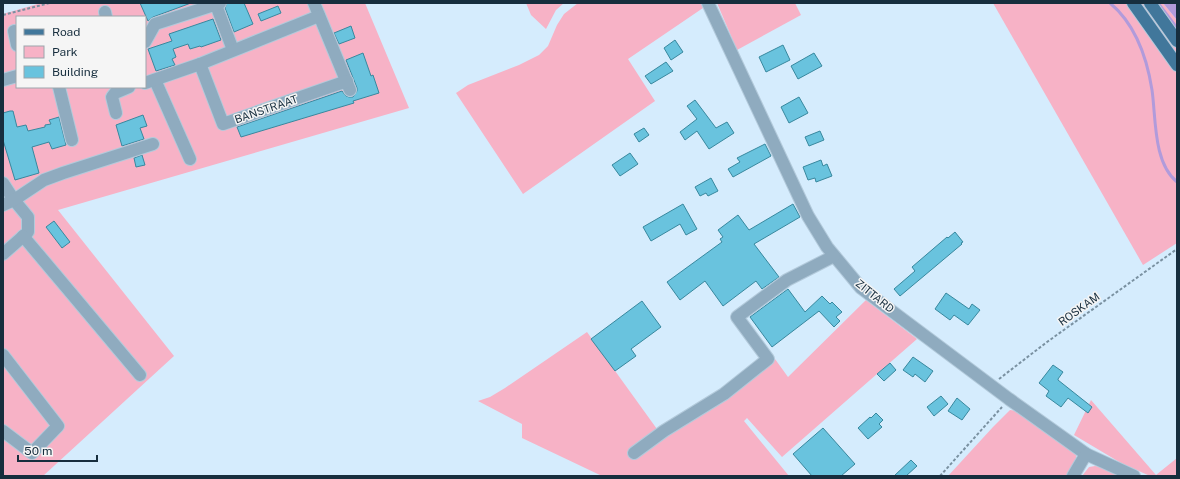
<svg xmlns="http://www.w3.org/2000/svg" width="1180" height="479" font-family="'Public Sans',sans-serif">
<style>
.green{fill:#f7b2c6;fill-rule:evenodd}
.water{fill:#b19bdb}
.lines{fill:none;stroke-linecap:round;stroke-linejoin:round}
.stream{stroke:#b19bdb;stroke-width:3}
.building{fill:#69c3de;stroke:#38889e}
.minor-casing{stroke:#b3cadb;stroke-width:14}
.major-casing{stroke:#b3cadb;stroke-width:14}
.path{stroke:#7a91a1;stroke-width:2;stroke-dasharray:3 2;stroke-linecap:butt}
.minor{stroke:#8fabbf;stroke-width:12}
.major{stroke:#41779b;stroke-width:12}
.labels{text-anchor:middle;stroke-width:3;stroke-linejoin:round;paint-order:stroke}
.street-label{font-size:11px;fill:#172e3e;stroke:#f5f5f5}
</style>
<rect width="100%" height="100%" fill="#d5ecfd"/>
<g class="green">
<path d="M41 3H365L409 108 58 210 174 356 43 476H3V14ZM17 17H145V87H17Z"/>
<polygon points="526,3 564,3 556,10 546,29 531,15"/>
<polygon points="578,3 701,3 703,8 628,59 655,101 523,194 456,93 468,85 519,65 539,55 548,46 557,25 564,14"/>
<polygon points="717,3 795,3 801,15 737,50"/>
<polygon points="993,3 1130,3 1177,69 1177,243 1143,265"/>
<polygon points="1137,3 1146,3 1177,47 1177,59"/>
<polygon points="1153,3 1163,3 1177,20 1177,36"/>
<polygon points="866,300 917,339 782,457 747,418 744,421 789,476 602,476 522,438 522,424 478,401 490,397 505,388 587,332 662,436 721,399 775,359 788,377"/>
<polygon points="1091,400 1156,475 1177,458 1177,476 1150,476 1121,463 1074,435"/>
<polygon points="1010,410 1017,411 1076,454 1076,458 1067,476 948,476 993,427"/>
<polygon points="1095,466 1101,467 1119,476 1082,476 1089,467"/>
</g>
<polygon class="water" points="1163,3 1177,3 1177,20"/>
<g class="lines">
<g class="stream">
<path d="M1110 3C1135 24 1147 58 1152 90 1156 117 1153 163 1177 182"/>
<polyline points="1158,3 1177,28"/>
</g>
</g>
<g class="building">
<polygon points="140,3 191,3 153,17 148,21"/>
<polygon points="227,3 244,3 253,24 234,32 225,8"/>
<polygon points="278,6 281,13 261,21 258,14"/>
<polygon points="213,19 221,40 201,47 200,46 190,49 188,44 173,49 176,57 172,59 175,65 156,71 148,49 172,41 169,34"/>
<polygon points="351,26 355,38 339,44 334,33"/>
<polygon points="675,40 683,52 671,60 664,48"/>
<polygon points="783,45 790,60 766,72 759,57"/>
<polygon points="363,53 371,76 373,75 379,93 353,101 354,103 241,137 237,127 342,91 346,96 349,97 353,97 357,91 357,88 346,60"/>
<polygon points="814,53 822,66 798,79 791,66"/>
<polygon points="666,62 673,71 651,84 645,76"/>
<polygon points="799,97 808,113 789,123 781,107"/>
<polygon points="695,100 716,128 727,122 734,133 709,149 697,131 685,140 680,132 697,119 687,106"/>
<polygon points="10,111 13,111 17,127 26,125 28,131 45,127 45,125 51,124 49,120 59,117 66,145 52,149 49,142 32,147 39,173 15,180 3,140 3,113"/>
<polygon points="143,115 147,126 140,128 144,139 122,146 116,125"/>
<polygon points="644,128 649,135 639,142 634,134"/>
<polygon points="820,131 824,140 809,146 805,137"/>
<polygon points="765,144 771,156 733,177 728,169 740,162 737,158"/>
<polygon points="630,153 638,164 620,176 612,165"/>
<polygon points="142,155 145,165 136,167 134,158"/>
<polygon points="821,160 823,166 827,164 832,176 816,182 815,178 808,180 803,167"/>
<polygon points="711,178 718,191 708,196 706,193 700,196 695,187"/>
<polygon points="683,204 697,229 686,235 680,224 651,241 643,227"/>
<polygon points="793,204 800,217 754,244 779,277 762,289 756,281 723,306 705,281 680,300 667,282 722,242 720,239 723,237 718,230 738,215 749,230"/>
<polygon points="54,221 70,242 62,248 46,227"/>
<polygon points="955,232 963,242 961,243 962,244 900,296 894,289 915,271 912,267 947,237 948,238"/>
<polygon points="788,289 805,312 822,296 830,304 832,302 842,312 836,317 840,321 834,327 819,311 772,347 750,317"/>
<polygon points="946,293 969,309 972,304 980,310 968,325 954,315 950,320 935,309"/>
<polygon points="642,301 661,327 631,349 636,356 615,371 591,339"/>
<polygon points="913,357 933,371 925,382 915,374 913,377 903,370"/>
<polygon points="890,363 896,370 884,381 877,374"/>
<polygon points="1053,365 1063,372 1058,379 1058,380 1092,407 1088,413 1068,398 1061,407 1046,396 1049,391 1039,383"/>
<polygon points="941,396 948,404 934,416 927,407"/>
<polygon points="957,398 970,409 962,420 948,411"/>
<polygon points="876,413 883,420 879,424 882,427 868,439 858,428 870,417 871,418"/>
<polygon points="823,428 855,464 841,476 812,476 793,454"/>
<polygon points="911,460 917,466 906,476 894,476"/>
</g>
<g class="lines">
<defs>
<g id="minor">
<polyline points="314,3 350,90"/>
<polyline points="708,3 808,216 827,247 861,288 1009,399 1086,454 1134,476"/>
<polyline points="216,5 233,50"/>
<polyline points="105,12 106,17"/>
<polyline points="14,31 17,45"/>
<polyline points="145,42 155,24 220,3"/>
<polyline points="200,64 223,124 347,81"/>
<polyline points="3,80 17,76"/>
<polyline points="155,80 190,159"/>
<polyline points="145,83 200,64 319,16"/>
<polyline points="59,87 72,140"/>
<polyline points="116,113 112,97 115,93 129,87"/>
<polyline points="3,183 14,200 28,217 28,232 3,254"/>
<polyline points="3,205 14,200 44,180 63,173 153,144"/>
<polyline points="23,236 140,375"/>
<polyline points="3,355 58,426 32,453 3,431"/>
<polyline points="634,453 664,431 724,394 768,359 737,317 787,280 834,256"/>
<polyline points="1073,476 1086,454"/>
</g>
<g id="major">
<polyline points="1133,3 1177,65"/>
<polyline points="1150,3 1177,41"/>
</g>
</defs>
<use href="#minor" class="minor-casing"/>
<use href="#major" class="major-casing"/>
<g class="path">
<polyline points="3,15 50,3"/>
<polyline points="999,379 1047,342 1177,249"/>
<polyline points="940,476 1002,407"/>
</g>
<use href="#minor" class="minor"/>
<use href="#major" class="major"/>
</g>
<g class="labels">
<g class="street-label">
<text transform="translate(266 109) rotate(-19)" y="4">BANSTRAAT</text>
<text transform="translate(875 296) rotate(39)" y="4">ZITTARD</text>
<text transform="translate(1079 309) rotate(-36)" y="4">ROSKAM</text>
</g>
</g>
<rect width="1180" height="479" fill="none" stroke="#172e3e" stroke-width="8"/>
<rect x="16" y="16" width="130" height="72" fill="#f5f5f5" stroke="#9ca5ac"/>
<rect x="24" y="29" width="20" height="6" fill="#41779b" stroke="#9ca5ac"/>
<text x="52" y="36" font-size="12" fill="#172e3e">Road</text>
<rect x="24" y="46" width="20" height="12" fill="#f7b2c6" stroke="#9ca5ac"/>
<text x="52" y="56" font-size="12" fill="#172e3e">Park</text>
<rect x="24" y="66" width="20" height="12" fill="#69c3de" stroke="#9ca5ac"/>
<text x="52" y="76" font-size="12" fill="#172e3e">Building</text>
<path d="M18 455v6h79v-6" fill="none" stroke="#172e3e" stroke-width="2"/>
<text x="24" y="455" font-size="12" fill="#172e3e" stroke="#f5f5f5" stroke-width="3" paint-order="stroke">50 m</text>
</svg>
